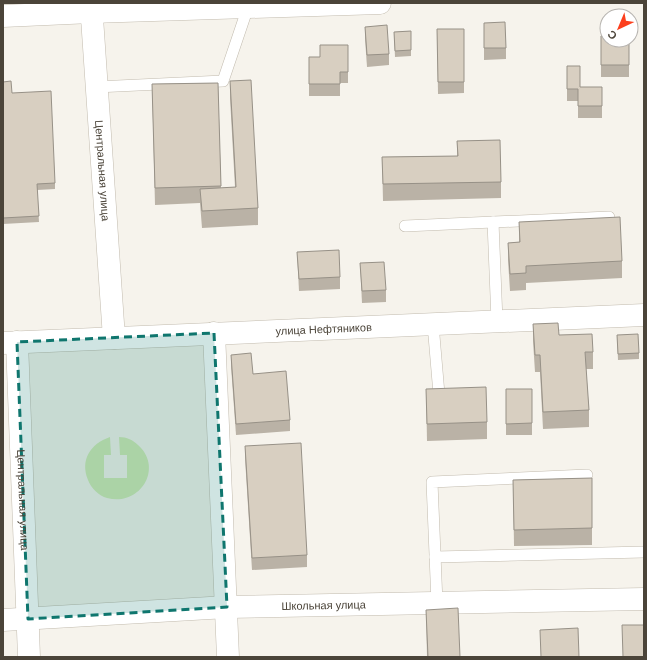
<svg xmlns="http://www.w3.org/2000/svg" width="647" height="660" font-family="Helvetica,sans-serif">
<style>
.green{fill:#d2eab5}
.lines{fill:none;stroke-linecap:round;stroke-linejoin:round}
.service-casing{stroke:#c2bbae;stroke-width:12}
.minor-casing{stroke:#c2bbae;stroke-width:23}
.service{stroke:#fff;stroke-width:11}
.minor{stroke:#fff;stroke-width:22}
.wall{fill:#bab2a6}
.building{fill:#d8cfc1;stroke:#979187}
.marked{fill:#0f766e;fill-opacity:0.2;stroke:#0f766e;stroke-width:3;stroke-dasharray:8 5;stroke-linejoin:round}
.labels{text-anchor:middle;stroke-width:3;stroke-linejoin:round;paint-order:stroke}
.street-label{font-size:11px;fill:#4b4439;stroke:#fff}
</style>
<rect width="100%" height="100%" fill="#f6f3ec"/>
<path class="green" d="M110 437 111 455H104V478H127V455H120L119 437C127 437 133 440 138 445 164 468 140 507 107 498 99 496 91 488 88 480 80 460 90 444 110 437Z"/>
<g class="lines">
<defs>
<g id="service">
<polyline points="96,87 223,81 248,7"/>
<polyline points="493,222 497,321"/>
<polyline points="405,226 609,217"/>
<polyline points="433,324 439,394"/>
<polyline points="435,557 644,552"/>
<polyline points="437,603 432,482 587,475"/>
</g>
<g id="minor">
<path id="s1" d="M91 3 114 338"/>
<polyline points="3,16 91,12 380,3"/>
<polyline points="214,333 228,657"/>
<path id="s2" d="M17 342 29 657"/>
<path id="s3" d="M3 343 644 315"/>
<path id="s4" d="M3 620 227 607 644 599"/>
</g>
</defs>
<use href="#service" class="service-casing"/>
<use href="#minor" class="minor-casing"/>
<use href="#service" class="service"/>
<use href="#minor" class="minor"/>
</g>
<g class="wall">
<polygon points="484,23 506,48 506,59 484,60"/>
<polygon points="365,27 389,54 389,65 367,67 365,38"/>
<polygon points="437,29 464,29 464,93 438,94"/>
<polygon points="411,31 411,56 395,57 394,32"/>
<polygon points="601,36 629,40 629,77 601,77"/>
<polygon points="348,45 348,83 340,83 340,96 309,96 309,57 320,57"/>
<polygon points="567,66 580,87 602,87 602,118 578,118 578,101 567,101"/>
<polygon points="230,81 258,208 258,225 202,228 200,203 155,205 152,84 218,83 221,188 235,187 230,98"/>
<polygon points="3,82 12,93 55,183 55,189 37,190 39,222 3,224"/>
<polygon points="457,141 501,182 501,198 383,201 382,157 457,156"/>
<polygon points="519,222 622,261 622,278 526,283 526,290 510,291 508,260 508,243 519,242"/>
<polygon points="297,252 340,277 340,289 299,291"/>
<polygon points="360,263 386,290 386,302 362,303"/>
<polygon points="533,324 593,352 593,369 586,369 589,410 589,427 543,429 540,372 535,372 533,341"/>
<polygon points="617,335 639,353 639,359 618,360"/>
<polygon points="231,355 253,374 290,420 290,431 236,435 231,366"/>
<polygon points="426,389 487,422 487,439 427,441"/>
<rect x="506" y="389" width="26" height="46"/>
<polygon points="245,446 307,555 307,567 252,570 245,458"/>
<polygon points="592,478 592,545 514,546 513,480"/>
<polygon points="426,610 460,657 427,657"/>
</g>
<g class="building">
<polygon points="505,22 506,48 484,48 484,23"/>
<polygon points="387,25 389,54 367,55 365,27"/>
<polygon points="437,29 464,29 464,82 438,82"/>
<polygon points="411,31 411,50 395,51 394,32"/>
<polygon points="601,36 607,36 607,40 629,40 629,65 601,65"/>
<polygon points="320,45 348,45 348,72 340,72 340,84 309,84 309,57 320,57"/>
<polygon points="567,66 580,66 580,87 602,87 602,106 578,106 578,89 567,89"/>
<polygon points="251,80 258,208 202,211 200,189 236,187 230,81"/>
<polygon points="11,81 12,93 51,91 55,183 37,184 39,216 3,218 3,82"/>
<polygon points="218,83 221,186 155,188 152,84"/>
<polygon points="500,140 501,182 383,184 382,157 458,156 457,141"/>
<polygon points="620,217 622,261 526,266 526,273 510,274 508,243 520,242 519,222"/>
<polygon points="339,250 340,277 299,279 297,252"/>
<polygon points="384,262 386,290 362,291 360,263"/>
<polygon points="558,323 559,335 592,334 593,352 585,352 589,410 543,412 540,355 535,355 533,324"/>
<polygon points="638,334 639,353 618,354 617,335"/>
<polygon points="251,353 253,374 286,371 290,420 236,424 231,355"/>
<polygon points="486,387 487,422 427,424 426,389"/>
<polygon points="506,389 532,389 532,423 506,424"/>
<polygon points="301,443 307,555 252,558 245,446"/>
<polygon points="592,478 592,528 514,530 513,480"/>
<polygon points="458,608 460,657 428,657 426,610"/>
<polygon points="622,625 644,625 644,657 623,657"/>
<polygon points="578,628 579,657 541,657 540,630"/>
</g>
<path class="marked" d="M214 333 227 607 28 619 17 342Z"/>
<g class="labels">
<g class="street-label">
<text dy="4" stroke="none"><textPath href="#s1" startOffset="168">Центральная улица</textPath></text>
<text dy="4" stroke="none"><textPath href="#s3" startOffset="321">улица Нефтяников</textPath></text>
<text dy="4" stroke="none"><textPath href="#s2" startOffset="158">Центральная улица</textPath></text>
<text dy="4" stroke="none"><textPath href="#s4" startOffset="321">Школьная улица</textPath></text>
</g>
</g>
<rect width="647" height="660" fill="none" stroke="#4b4439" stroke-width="8"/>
<g transform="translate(619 28) rotate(224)"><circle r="19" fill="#ffffff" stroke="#b7b4b0"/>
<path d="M0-3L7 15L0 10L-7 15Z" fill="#fc3f1d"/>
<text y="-6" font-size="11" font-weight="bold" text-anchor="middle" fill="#4b4439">С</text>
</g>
</svg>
